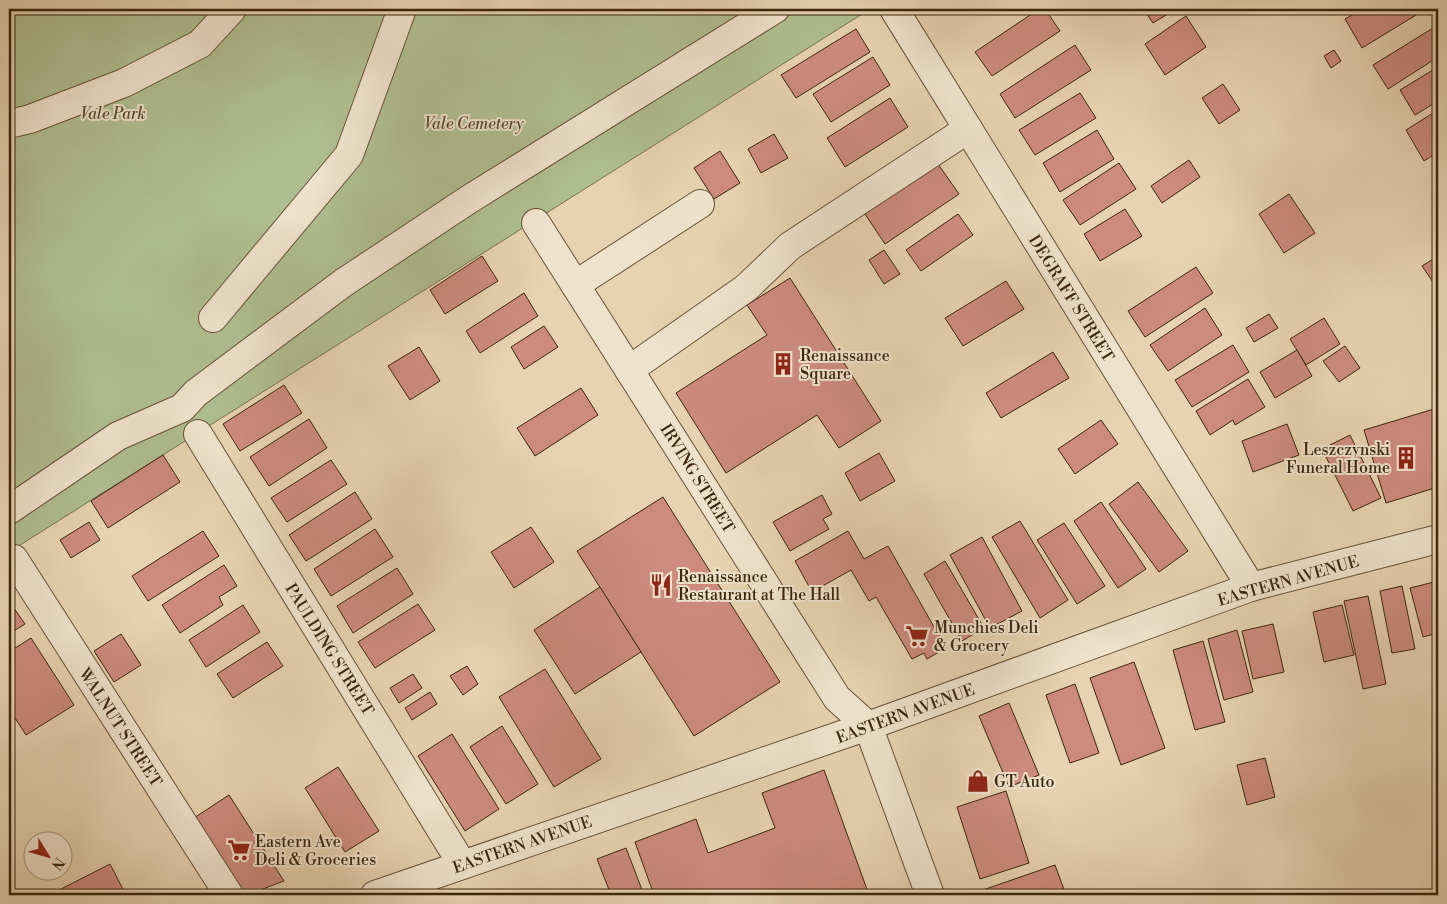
<svg xmlns="http://www.w3.org/2000/svg" width="1447" height="904" font-family="'Libre Bodoni',serif">
<style>
.green{fill:#afbe91;stroke:#75724e}
.building{fill:#cd8b7e;stroke:#3b260c}
.lines{fill:none;stroke-linecap:round;stroke-linejoin:round}
.minor-casing{stroke:#665135;stroke-width:30}
.minor{stroke:#efe2cc;stroke-width:28}
.labels{text-anchor:middle;stroke-width:4;stroke-linejoin:round;paint-order:stroke}
.park-label{font-size:16px;font-style:italic;fill:#584c2d;stroke:#efe2cc}
.street-label{font-size:16px;fill:#3b260c;stroke:#efe2cc}
.poi-label{font-size:16px;fill:#3b260c;stroke:#efe2cc;text-anchor:start}
</style>
<rect width="100%" height="100%" fill="#e7d3b1"/>
<filter id="stains"><feTurbulence type="fractalNoise" baseFrequency=".004" numOctaves="4"/><feColorMatrix values="0 0 0 0 .2 0 0 0 0 .09 0 0 0 0 .02 0 0 0 .5 -.17"/></filter>
<radialGradient id="worn" r=".72"><stop offset=".6" stop-color="#630" stop-opacity="0"/><stop offset="1" stop-color="#630" stop-opacity=".3"/></radialGradient>
<polygon class="green" points="9,9 870,9 9,552"/>
<g class="building">
<polygon points="1039,9 1045,9 1060,31 992,76 975,52"/>
<polygon points="1146,9 1176,9 1153,23 1144,10"/>
<polygon points="1362,9 1426,9 1362,48 1345,19"/>
<polygon points="1186,16 1206,47 1165,75 1145,44"/>
<polygon points="1438,25 1438,57 1388,89 1373,65"/>
<polygon points="856,29 870,52 796,98 781,75"/>
<polygon points="1075,45 1091,70 1015,118 1000,94"/>
<polygon points="1334,50 1341,61 1331,68 1324,56"/>
<polygon points="873,57 890,85 831,122 813,94"/>
<polygon points="1438,67 1438,101 1415,115 1400,90"/>
<polygon points="1223,84 1240,110 1219,124 1202,98"/>
<polygon points="1080,93 1096,118 1035,155 1019,130"/>
<polygon points="890,98 908,127 845,167 827,138"/>
<polygon points="1438,110 1438,152 1424,161 1406,130"/>
<polygon points="1097,130 1114,159 1060,192 1043,163"/>
<polygon points="774,134 788,158 761,173 748,149"/>
<polygon points="720,151 740,183 714,199 694,168"/>
<polygon points="1189,160 1200,177 1162,203 1151,186"/>
<polygon points="1119,163 1136,189 1080,225 1063,200"/>
<polygon points="938,164 959,194 885,244 865,214"/>
<polygon points="1289,194 1315,233 1284,253 1259,214"/>
<polygon points="1125,209 1142,236 1100,261 1084,234"/>
<polygon points="958,214 973,235 921,271 906,250"/>
<polygon points="884,250 900,274 884,284 869,260"/>
<polygon points="482,256 498,281 445,314 430,290"/>
<polygon points="1438,256 1438,283 1435,285 1422,266"/>
<polygon points="1196,267 1213,293 1145,337 1128,311"/>
<polygon points="790,278 881,421 839,448 817,415 726,473 676,393 767,335 747,305"/>
<polygon points="1006,281 1024,309 963,346 945,318"/>
<polygon points="524,293 538,316 480,353 466,331"/>
<polygon points="1205,308 1222,335 1168,371 1150,345"/>
<polygon points="1269,314 1278,328 1254,342 1246,328"/>
<polygon points="1324,318 1340,344 1306,365 1290,339"/>
<polygon points="544,326 558,347 524,369 511,347"/>
<polygon points="1233,345 1249,372 1192,407 1175,380"/>
<polygon points="1345,346 1360,368 1339,382 1323,361"/>
<polygon points="419,347 440,381 410,400 388,366"/>
<polygon points="1297,350 1312,376 1275,398 1260,372"/>
<polygon points="1053,352 1069,378 1001,418 986,393"/>
<polygon points="1248,379 1265,407 1235,425 1233,420 1210,435 1196,411"/>
<polygon points="284,385 302,413 240,451 223,424"/>
<polygon points="581,388 598,415 535,456 517,428"/>
<polygon points="1434,409 1438,421 1438,487 1386,503 1364,430"/>
<polygon points="309,419 327,448 269,486 250,457"/>
<polygon points="1101,420 1118,444 1075,474 1058,449"/>
<polygon points="1287,424 1299,455 1253,472 1242,441"/>
<polygon points="1350,435 1381,498 1353,511 1322,449"/>
<polygon points="879,453 895,481 860,501 845,473"/>
<polygon points="163,455 180,482 108,528 91,501"/>
<polygon points="331,460 347,484 287,522 271,498"/>
<polygon points="1138,482 1188,551 1159,572 1109,504"/>
<polygon points="355,492 372,519 306,561 289,535"/>
<polygon points="822,495 832,514 823,519 829,529 790,551 773,522"/>
<polygon points="663,497 780,682 694,736 577,551"/>
<polygon points="1101,502 1146,569 1118,588 1074,521"/>
<polygon points="1020,521 1068,600 1040,618 992,537"/>
<polygon points="89,522 100,540 71,558 60,540"/>
<polygon points="1064,523 1105,586 1077,604 1037,540"/>
<polygon points="531,527 554,562 514,588 491,552"/>
<polygon points="375,529 393,557 331,596 314,569"/>
<polygon points="203,531 219,556 148,601 132,576"/>
<polygon points="848,531 864,559 888,546 946,648 927,659 924,653 912,659 876,597 869,601 851,570 812,592 795,561"/>
<polygon points="982,537 1022,611 990,628 950,555"/>
<polygon points="945,561 984,628 962,641 924,574"/>
<polygon points="224,565 237,586 219,597 223,605 180,633 162,605"/>
<polygon points="397,568 413,594 353,633 337,606"/>
<polygon points="1438,581 1438,633 1423,637 1410,588"/>
<polygon points="1402,586 1415,649 1392,653 1380,591"/>
<polygon points="600,587 641,652 575,694 534,630"/>
<polygon points="1368,596 1386,684 1363,689 1344,601"/>
<polygon points="11,604 25,624 9,634 9,606"/>
<polygon points="418,604 435,630 375,668 358,642"/>
<polygon points="243,605 260,632 206,667 189,640"/>
<polygon points="1342,605 1354,655 1324,662 1313,612"/>
<polygon points="1273,624 1284,672 1253,679 1242,631"/>
<polygon points="1237,630 1253,692 1224,700 1208,639"/>
<polygon points="121,634 141,665 114,682 94,651"/>
<polygon points="31,638 74,705 26,735 15,718 9,721 9,652"/>
<polygon points="1203,641 1225,722 1195,730 1173,650"/>
<polygon points="267,642 283,666 233,698 217,674"/>
<polygon points="1134,662 1165,748 1121,765 1090,678"/>
<polygon points="467,666 478,684 463,695 450,676"/>
<polygon points="545,669 601,759 554,787 499,697"/>
<polygon points="413,674 422,688 399,703 390,688"/>
<polygon points="1075,684 1099,753 1070,763 1046,695"/>
<polygon points="430,692 437,704 412,720 405,708"/>
<polygon points="1009,703 1039,775 1009,787 979,716"/>
<polygon points="502,726 538,784 506,804 470,747"/>
<polygon points="452,734 499,809 465,831 418,756"/>
<polygon points="1265,758 1275,797 1247,805 1237,765"/>
<polygon points="338,767 379,831 345,852 305,788"/>
<polygon points="824,770 869,895 654,895 635,842 696,819 708,853 775,828 762,793"/>
<polygon points="1006,791 1029,863 980,879 957,807"/>
<polygon points="229,795 284,881 247,895 245,895 194,818"/>
<polygon points="626,848 644,895 611,895 597,859"/>
<polygon points="110,864 126,895 64,895 61,889"/>
<polygon points="1055,865 1066,895 982,895 980,891"/>
<polygon points="503,889 505,895 487,895"/>
</g>
<g class="lines">
<defs>
<g id="minor">
<polyline points="894,9 1251,587"/>
<polyline points="9,124 30,119 124,83 200,44 232,9"/>
<polyline points="536,223 837,698 868,726 930,895"/>
<polyline points="575,285 700,204"/>
<polyline points="213,318 349,155 402,9"/>
<polyline points="629,370 746,288 790,246 968,129"/>
<polyline points="198,434 462,864"/>
<polyline points="9,510 118,436 182,408 196,393 343,283 468,200 775,9"/>
<polyline points="14,559 229,895"/>
<polyline points="375,895 868,726 1251,587 1438,539"/>
</g>
</defs>
<use href="#minor" class="minor-casing"/>
<use href="#minor" class="minor"/>
</g>
<defs>
<symbol id="building-bare" viewBox="-9 -9 18 18"><path d="M-4-6H4V6H1V3H-1V6H-4ZM-2.5-4.3h1.7v1.8h-1.7ZM.8-4.3h1.7v1.8H.8ZM-2.5-1h1.7V.8h-1.7ZM.8-1h1.7V.8H.8Z" fill="#8f2418" stroke="#efe2cc" stroke-width="2.5" paint-order="stroke"/></symbol>
<symbol id="restaurant-bare" viewBox="-9 -9 18 18"><path d="M-5-6h1v4h1v-4h1v4h1v-4h1v5L-1.5 .5V6h-2V.5L-5-1ZM5-6V6H3V1.5H1.5Q1.5-4 5-6Z" fill="#8f2418" stroke="#efe2cc" stroke-width="2.5" paint-order="stroke"/></symbol>
<symbol id="supermarket-bare" viewBox="-9 -9 18 18"><path d="M-6-5.5h2.5l.6 2H6L4.5 2H-2.5L-4.4-4H-6ZM-1.5 3.2a1.3 1.3 0 1 0 .1 0ZM3 3.2a1.3 1.3 0 1 0 .1 0Z" fill="#8f2418" stroke="#efe2cc" stroke-width="2.5" paint-order="stroke"/></symbol>
<symbol id="shop-bare" viewBox="-9 -9 18 18"><path d="M-5-2.5h2.3a2.7 3.5 0 0 1 5.4 0H5L5.5 6h-11ZM-1.5-2.5h3a1.5 2.3 0 0 0-3 0Z" fill="#8f2418" stroke="#efe2cc" stroke-width="2.5" paint-order="stroke"/></symbol>
</defs>
<g fill-rule="evenodd">
<use href="#building-bare" x="767" y="348" width="32" height="32"/>
<use href="#building-bare" x="1390" y="442" width="32" height="32"/>
<use href="#restaurant-bare" x="645" y="569" width="32" height="32"/>
<use href="#supermarket-bare" x="901" y="620" width="32" height="32"/>
<use href="#shop-bare" x="962" y="765" width="32" height="32"/>
<use href="#supermarket-bare" x="223" y="834" width="32" height="32"/>
</g>
<g class="labels">
<g class="park-label">
<text x="113" y="119">Vale Park</text>
<text x="474" y="129">Vale Cemetery</text>
</g>
<g class="street-label">
<text transform="translate(1072 298) rotate(58)" y="6">DEGRAFF STREET</text>
<text transform="translate(698 478) rotate(58)" y="6">IRVING STREET</text>
<text transform="translate(1288 580) rotate(-16)" y="6">EASTERN AVENUE</text>
<text transform="translate(330 649) rotate(58)" y="6">PAULDING STREET</text>
<text transform="translate(905 713) rotate(-20)" y="6">EASTERN AVENUE</text>
<text transform="translate(121 727) rotate(57)" y="6">WALNUT STREET</text>
<text transform="translate(522 844) rotate(-19)" y="6">EASTERN AVENUE</text>
</g>
<g class="poi-label">
<text x="800" y="361">Renaissance<tspan x="800" dy="18">Square</tspan></text>
<text x="1390" y="455" text-anchor="end">Leszczynski<tspan x="1390" dy="18">Funeral Home</tspan></text>
<text x="678" y="582">Renaissance<tspan x="678" dy="18">Restaurant at The Hall</tspan></text>
<text x="934" y="633">Munchies Deli<tspan x="934" dy="18">&amp; Grocery</tspan></text>
<text x="994" y="787">GT Auto</text>
<text x="255" y="847">Eastern Ave<tspan x="255" dy="18">Deli &amp; Groceries</tspan></text>
</g>
</g>
<rect width="1447" height="904" fill="none" stroke="#e7d3b1" stroke-width="30"/>
<rect x="10" y="10" width="1427" height="884" fill="none" stroke="#3b260c" stroke-width="2.5"/>
<rect x="15" y="15" width="1417" height="874" fill="none" stroke="#3b260c"/>
<g transform="translate(48 856) rotate(127)"><circle r="24" fill="#efe2cc" stroke="#a7977f"/>
<path d="M0-4L9 19L0 12L-9 19Z" fill="#8f2418"/>
<text y="-8" font-size="14" font-weight="bold" text-anchor="middle" fill="#3b260c">N</text>
</g>
<rect width="100%" height="100%" filter="url(#stains)"/>
<rect width="100%" height="100%" fill="url(#worn)"/>
</svg>
